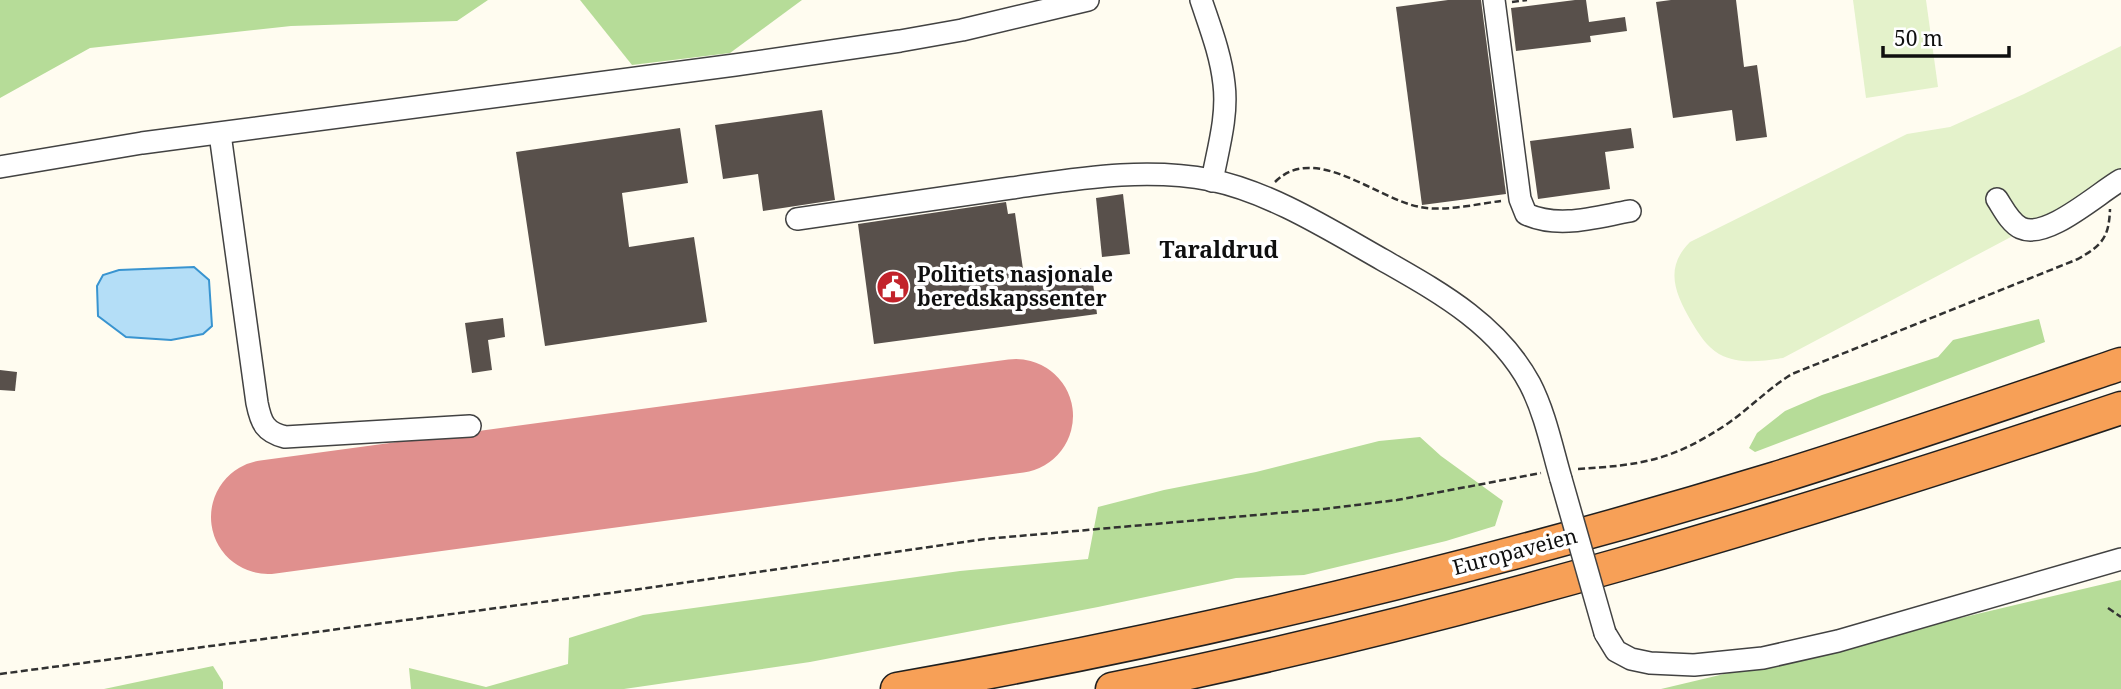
<svg xmlns="http://www.w3.org/2000/svg" width="2121" height="689" font-family="'Noto Serif',serif">
<style>
.forest{fill:#b6dc98}
.pitch{fill:#e4f2cb}
.water{fill:#b4def7;stroke:#3994d0;stroke-width:2}
.lines{fill:none;stroke-linecap:round;stroke-linejoin:round}
.runway{stroke:#e0908e;stroke-width:114}
.building{fill:#58504b}
.minor-casing{stroke:#424242;stroke-width:24}
.highway-casing{stroke:#202020;stroke-width:35}
.path{stroke:#313131;stroke-width:2.5;stroke-dasharray:7 3.5;stroke-linecap:butt}
.minor{stroke:#fff;stroke-width:21}
.highway{stroke:#f7a057;stroke-width:32}
.minor-bridge-casing{stroke:#424242;stroke-width:24;stroke-linecap:butt}
.minor-bridge{stroke:#fff;stroke-width:21}
.labels{text-anchor:middle;stroke-width:7;stroke-linejoin:round;paint-order:stroke}
.poi-label{font-size:21px;font-weight:bold;fill:#0f0f0f;stroke:#fff;text-anchor:start}
.street-label{font-size:21px;fill:#0f0f0f;stroke:#fff}
.neighbourhood-label{font-size:23px;font-weight:bold;fill:#0f0f0f;stroke:#fff}
</style>
<rect width="100%" height="100%" fill="#fffcf0"/>
<g class="forest">
<polygon points="0,0 488,0 457,21 291,26 90,48 0,98"/>
<polygon points="580,0 802,0 730,53 632,65"/>
<polygon points="2039,319 2045,342 1755,452 1749,448 1757,433 1785,411 1822,395 1938,357 1953,340"/>
<polygon points="1420,437 1441,456 1503,501 1495,526 1446,541 1304,575 1236,578 1098,607 810,662 624,689 411,689 409,668 486,687 568,664 569,638 643,615 960,571 1088,559 1098,507 1164,490 1256,472 1379,441"/>
<polygon points="2121,580 2121,689 1661,689"/>
<polygon points="213,666 223,682 223,689 104,689"/>
</g>
<g class="pitch">
<polygon points="1853,0 1926,0 1938,87 1866,98"/>
<path d="M2121 46V174L2054 214 1783 358C1762 361 1740 365 1719 354 1707 347 1698 333 1691 321 1675 293 1664 268 1690 242L1907 134 1950 127 2024 94Z"/>
</g>
<polygon class="water" points="194,267 209,280 212,326 203,334 171,340 126,337 98,316 97,286 103,275 119,270"/>
<g class="lines">
<polyline class="runway" points="268,517 1016,416"/>
</g>
<g class="building">
<polygon points="1448,0 1481,0 1506,194 1422,205 1396,7"/>
<polygon points="1575,0 1586,0 1589,22 1625,17 1627,31 1590,36 1591,42 1516,51 1511,8"/>
<polygon points="1671,0 1736,0 1744,67 1757,65 1767,137 1736,141 1732,110 1673,118 1656,2"/>
<polygon points="822,110 835,200 763,211 758,174 723,179 715,125"/>
<polygon points="680,128 688,183 622,193 629,247 694,237 707,322 545,346 516,152"/>
<polygon points="1631,128 1634,148 1605,152 1610,189 1538,199 1530,141"/>
<polygon points="1123,194 1130,254 1102,257 1096,198"/>
<polygon points="1006,202 1008,214 1015,213 1024,276 1091,267 1097,314 874,344 858,224"/>
<polygon points="503,318 505,337 488,340 492,370 472,373 465,323"/>
<polygon points="0,370 17,372 15,391 0,390"/>
</g>
<g class="lines">
<defs>
<g id="minor">
<path d="M1201 0C1210 27 1221 55 1224 84 1228 116 1218 149 1212 181"/>
<path d="M1494 0 1520 199 1526 214C1559 229 1596 217 1630 211"/>
<path d="M220 134 257 403C261 423 265 432 285 437L470 426"/>
<polyline points="0,167 142,143 735,65 900,41 962,30 1088,0"/>
<path d="M1997 199C2003 208 2010 223 2021 228 2047 240 2098 193 2121 180"/>
<path d="M797 219C868 209 940 198 1011 188 1077 179 1144 167 1211 180 1270 192 1330 230 1383 260 1439 292 1498 324 1530 384 1545 413 1552 448 1561 479"/>
<polyline points="1605,633 1616,651 1631,659 1650,663 1694,665 1763,658 1838,641 2121,559"/>
</g>
<g id="highway">
<path d="M897 689C1193 637 1488 566 1776 478 1892 442 2006 403 2121 364"/>
<path d="M1112 689C1455 620 1790 519 2121 408"/>
</g>
</defs>
<use href="#minor" class="minor-casing"/>
<use href="#highway" class="highway-casing"/>
<g class="path">
<polyline points="1512,2 1527,0"/>
<path d="M1275 182C1315 142 1376 199 1420 207 1445 212 1476 204 1501 201"/>
<path d="M1578 469C1643 465 1673 460 1727 424 1750 408 1769 388 1792 374L2078 259C2102 245 2109 238 2110 209"/>
<polyline points="2108,608 2121,617"/>
<polyline points="0,674 640,589 985,539 1324,509 1397,500 1541,473"/>
</g>
<use href="#minor" class="minor"/>
<use href="#highway" class="highway"/>
<defs>
<polyline id="minor-bridge" points="1561,479 1605,633"/>
</defs>
<use href="#minor-bridge" class="minor-bridge-casing"/>
<use href="#minor-bridge" class="minor-bridge"/>
</g>
<defs>
<symbol id="civic-disc" viewBox="-11 -11 22 22"><circle r="9.5" fill="#c2232b" stroke="#fff"/><path d="M-.6-6.5H3V-4.5H.6V-3L4-1V1h2V6H-6V1h2V-1L-.6-3ZM-1.2 2.5V6h2.4V2.5Z" fill="#fff"/></symbol>
</defs>
<g fill-rule="evenodd">
<use href="#civic-disc" x="874" y="268" width="38" height="38"/>
</g>
<g class="labels">
<g class="poi-label">
<text x="917" y="282">Politiets nasjonale<tspan x="917" dy="24">beredskapssenter</tspan></text>
</g>
<g class="street-label">
<text transform="translate(1515 552) rotate(-15)" y="7">Europaveien</text>
</g>
<g class="neighbourhood-label">
<text x="1219" y="258">Taraldrud</text>
</g>
</g>
<path d="M1883 46v10h126v-10" fill="none" stroke="#0f0f0f" stroke-width="3.5"/>
<text x="1894" y="46" font-size="21" fill="#0f0f0f" stroke="#ffffff" stroke-width="5" paint-order="stroke">50 m</text>
</svg>
